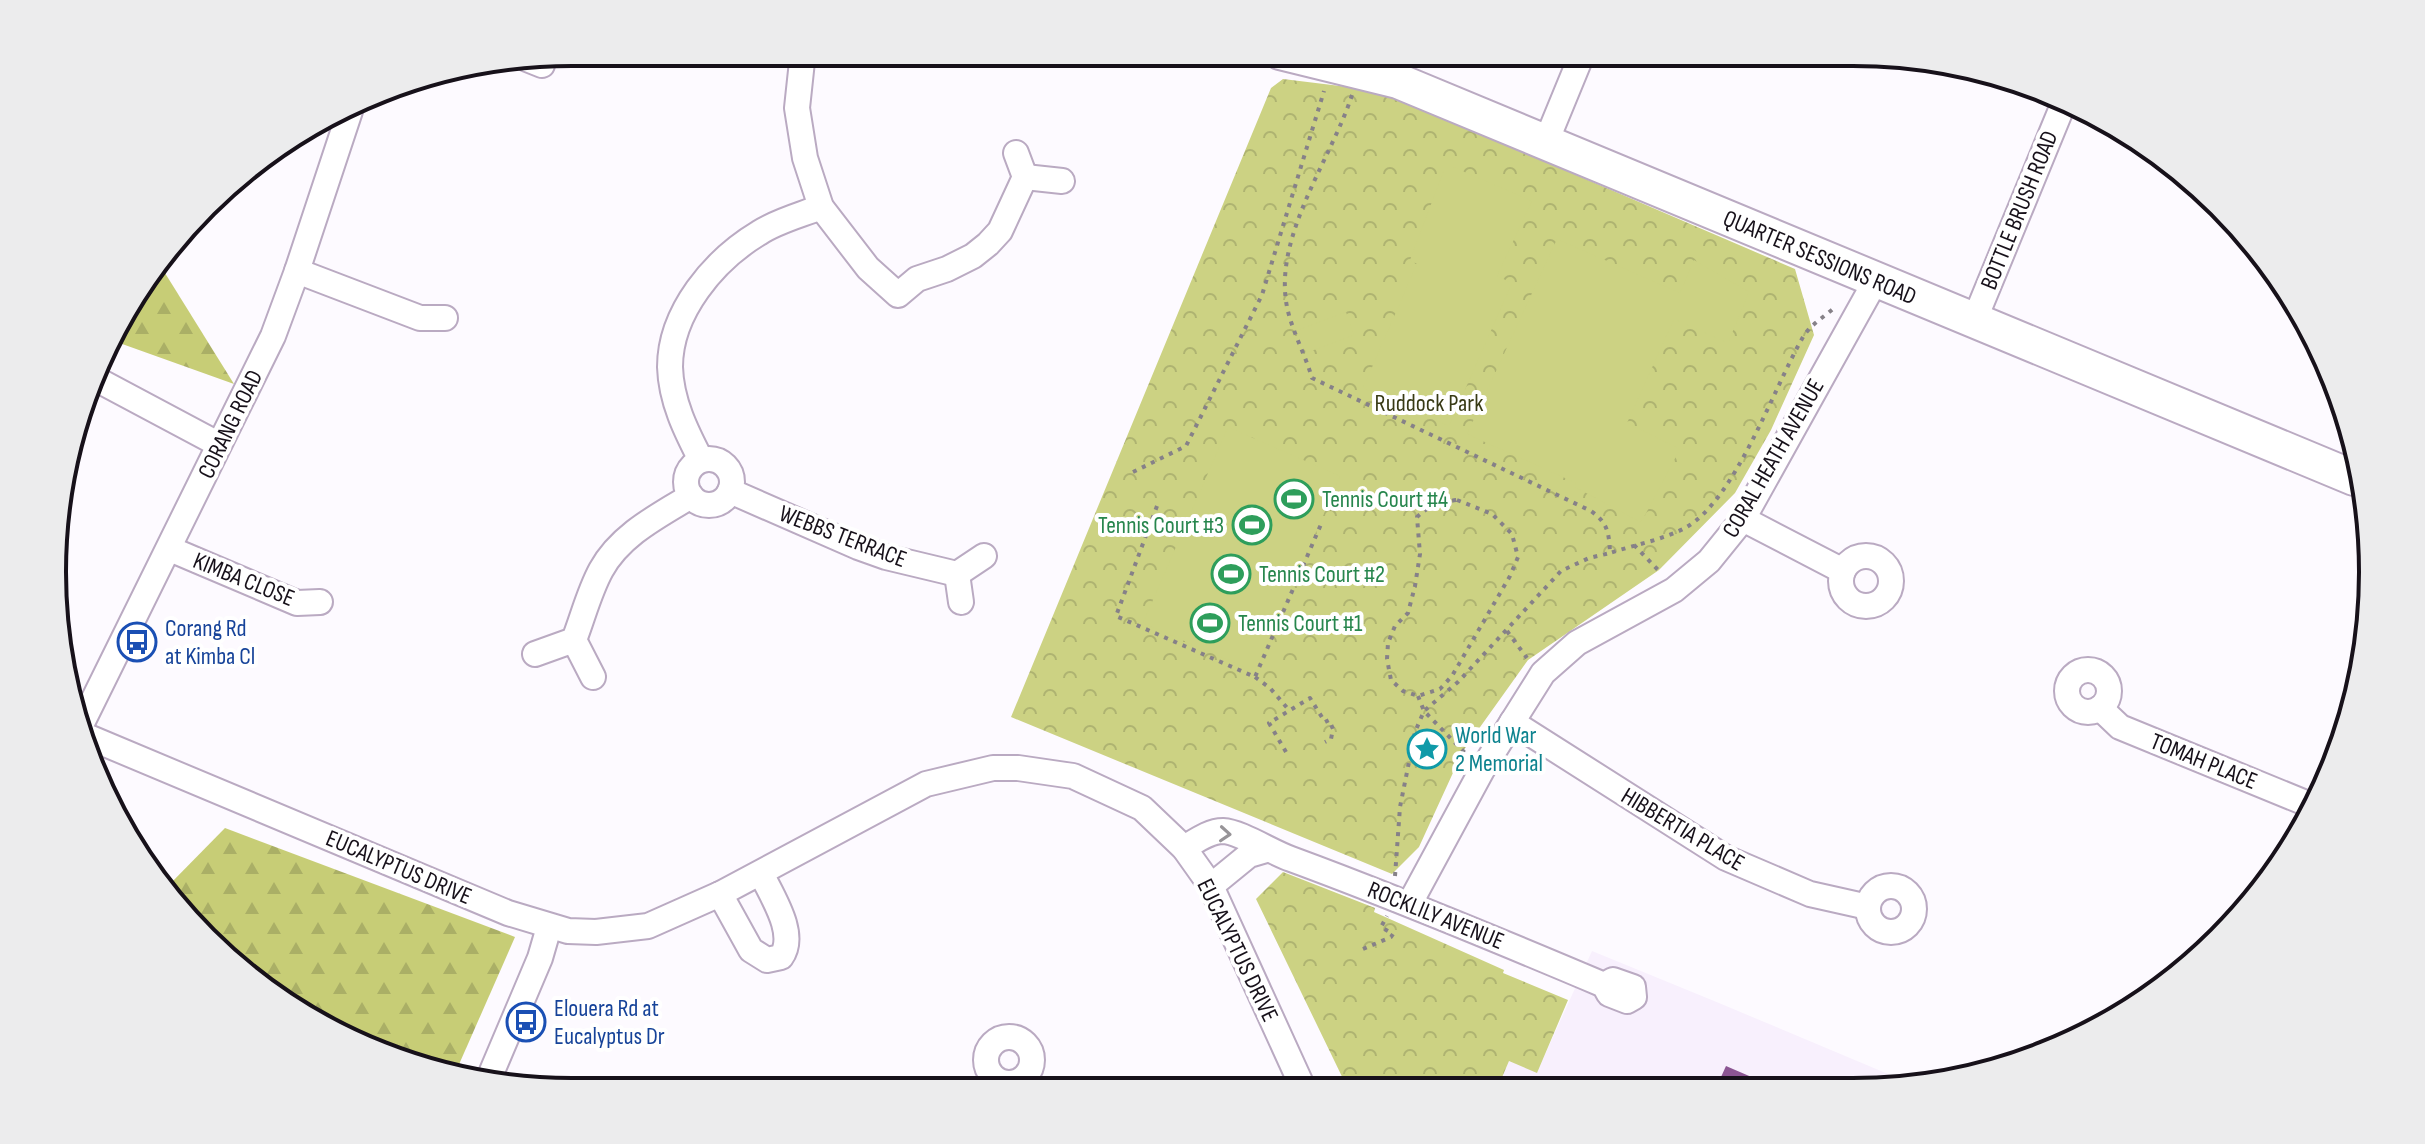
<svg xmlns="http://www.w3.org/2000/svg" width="2425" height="1144" font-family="'Sofia Sans Condensed',sans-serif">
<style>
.built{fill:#f8f0fd}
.forest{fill:url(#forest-firs)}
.park{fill:url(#park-crowns)}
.pitch{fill:#ccd283}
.building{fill:#8c5693}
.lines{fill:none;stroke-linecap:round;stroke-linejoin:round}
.minor-casing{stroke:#baaac2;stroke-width:28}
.secondary-casing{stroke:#baaac2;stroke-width:38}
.path{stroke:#868188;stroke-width:4;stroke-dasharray:4 6;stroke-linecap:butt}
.minor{stroke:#fff;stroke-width:24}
.secondary{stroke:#fff;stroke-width:34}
.oneway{stroke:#979498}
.labels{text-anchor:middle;stroke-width:8;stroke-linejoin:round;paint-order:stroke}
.street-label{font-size:24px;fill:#17111a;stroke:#fff}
.park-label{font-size:24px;fill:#383a15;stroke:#fff}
.leisure-label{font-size:24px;fill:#27864d;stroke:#fff;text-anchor:start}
.transit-label{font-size:24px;fill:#164399;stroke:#fff;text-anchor:start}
.culture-label{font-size:24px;fill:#0d838f;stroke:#fff;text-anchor:start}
.rim{fill:none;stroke:#17111a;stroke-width:4}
</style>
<defs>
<pattern id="forest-firs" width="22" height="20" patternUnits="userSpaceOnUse" patternTransform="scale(2)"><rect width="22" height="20" fill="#c7cd76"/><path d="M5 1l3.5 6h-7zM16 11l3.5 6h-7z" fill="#aaaf66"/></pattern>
<pattern id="park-crowns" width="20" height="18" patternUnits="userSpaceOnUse" patternTransform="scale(2)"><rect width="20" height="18" fill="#ccd283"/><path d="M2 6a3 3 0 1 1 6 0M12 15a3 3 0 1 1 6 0" fill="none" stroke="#aeb371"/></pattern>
</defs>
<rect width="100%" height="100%" fill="#fdfaff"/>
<polygon class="built" points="1592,951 1719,1003 1919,1087 1497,1089 1509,1061 1537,1072"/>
<g class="forest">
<polygon points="160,265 234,384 111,340 121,312"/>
<polygon points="225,828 515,937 457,1069 373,1053 229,963 167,887"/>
</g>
<g class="park">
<polygon points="1283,79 1381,91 1795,269 1814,335 1771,430 1735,493 1659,570 1528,660 1463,751 1419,847 1392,874 1011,717 1271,88"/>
<polygon points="1283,872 1375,908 1374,912 1504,970 1503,973 1568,1000 1537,1073 1509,1061 1497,1089 1348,1089 1256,899"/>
</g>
<g class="pitch">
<polygon points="1453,167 1532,201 1497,276 1512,283 1449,426 1363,388 1417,264 1410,260 1444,170"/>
<polygon points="1557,239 1680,293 1694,260 1749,292 1728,343 1674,319 1627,423 1680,449 1643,519 1640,522 1575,487 1576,483 1467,434"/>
<polygon points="1346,312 1354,335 1306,353 1298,330"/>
<polygon points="1228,427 1340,476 1256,672 1143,623"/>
</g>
<polygon class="building" points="1726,1066 1777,1088 1716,1088"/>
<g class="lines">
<defs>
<g id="minor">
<polyline points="803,52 797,108 805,158 821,207 868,268 898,295 917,279 947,269 973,256 988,244 1000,231 1025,177 1016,153"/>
<polyline points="527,59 542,65"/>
<polyline points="1546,142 1583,52"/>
<polyline points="1025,177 1062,181"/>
<polyline points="297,271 420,318 445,318"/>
<polyline points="1974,321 2065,100"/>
<polyline points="96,379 218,444"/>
<circle cx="709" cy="482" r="23"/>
<path d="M701 460C686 431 671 401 670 367 670 312 714 260 759 233 777 221 801 215 821 207"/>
<polyline points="730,491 858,547 886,557 957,574 984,556"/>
<polyline points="1743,519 1843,571"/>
<polyline points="170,549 297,603 320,602"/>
<circle cx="1866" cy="581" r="25"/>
<polyline points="957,574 961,602"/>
<polyline points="574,640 593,677"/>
<path d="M535 654 574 640C583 617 589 592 601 570 620 535 658 516 691 496"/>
<circle cx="2088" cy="691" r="21"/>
<polyline points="2100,708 2120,727 2313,806"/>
<polyline points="1512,722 1726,858 1810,894 1868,907"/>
<polyline points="81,725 273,336 297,271 350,111"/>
<polyline points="86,736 508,913 568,931 596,932 648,926 720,894 926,784 993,768 1018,768 1073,776 1142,808 1184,848 1211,886 1304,1090"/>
<path d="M1184 848C1196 841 1209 831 1223 831 1241 832 1271 852 1291 859 1397 898 1500 941 1604 985L1609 994 1627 1001 1634 997 1633 987 1613 980 1604 985"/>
<circle cx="1891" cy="909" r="23"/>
<polyline points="1211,886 1249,855 1266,850"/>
<path d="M720 894 751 950 767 960 781 957C798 934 771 895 761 873"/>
<polyline points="1410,903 1482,770 1543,673 1577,643 1674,590 1709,561 1743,519 1876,280"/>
<circle cx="1009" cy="1060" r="23"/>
<polyline points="490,1076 540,958 549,927"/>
</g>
<polyline id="secondary" points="1280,52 1398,81 2354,478"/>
</defs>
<use href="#minor" class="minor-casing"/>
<use href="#secondary" class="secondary-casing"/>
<g class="path">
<path d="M1352 95C1331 160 1273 236 1287 307 1292 331 1305 354 1312 378L1591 511C1608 523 1609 533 1610 553 1634 545 1662 540 1685 528 1735 501 1774 387 1803 337 1810 325 1824 317 1834 308"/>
<polyline points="1133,472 1186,446 1262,295 1324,91"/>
<path d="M1457 500 1492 514 1512 534 1518 557 1510 576 1452 676 1440 689 1418 696 1403 691 1391 680 1387 659 1388 643 1395 626 1408 613 1415 586 1420 554 1417 517C1430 505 1440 502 1457 500Z"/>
<polyline points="1157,506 1116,616 1255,677 1322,522"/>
<polyline points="1634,545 1660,572"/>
<polyline points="1507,631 1527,658"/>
<polyline points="1255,677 1270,688 1289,710"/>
<polyline points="1418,696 1424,711 1467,755"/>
<polyline points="1286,752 1269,723 1310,698 1325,722 1329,720 1333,729 1331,739 1325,742"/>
<polyline points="1395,876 1400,807 1415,732 1424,711 1458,682 1561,571 1589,558 1610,553"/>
<polyline points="1363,949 1391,937 1393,934 1381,927 1387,916"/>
</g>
<use href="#minor" class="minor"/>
<use href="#secondary" class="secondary"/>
</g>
<defs><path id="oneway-chevron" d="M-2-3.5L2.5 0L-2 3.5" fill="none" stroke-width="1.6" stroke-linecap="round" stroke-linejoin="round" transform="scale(2)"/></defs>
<use class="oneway" href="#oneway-chevron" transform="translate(1225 834) rotate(4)"/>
<defs>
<symbol id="stadium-ring" viewBox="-11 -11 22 22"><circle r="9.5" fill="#fff" stroke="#2e9e5b" stroke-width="1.5"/><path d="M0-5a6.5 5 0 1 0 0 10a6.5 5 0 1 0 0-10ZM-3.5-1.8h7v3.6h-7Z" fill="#2e9e5b"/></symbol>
<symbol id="bus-ring" viewBox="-11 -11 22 22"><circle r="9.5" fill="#fff" stroke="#1a4fb4" stroke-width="1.5"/><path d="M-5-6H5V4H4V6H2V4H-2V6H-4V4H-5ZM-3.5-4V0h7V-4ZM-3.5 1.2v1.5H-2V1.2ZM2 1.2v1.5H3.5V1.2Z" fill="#1a4fb4"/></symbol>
<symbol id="sight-ring" viewBox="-11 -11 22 22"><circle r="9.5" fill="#fff" stroke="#0f9aa8" stroke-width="1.5"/><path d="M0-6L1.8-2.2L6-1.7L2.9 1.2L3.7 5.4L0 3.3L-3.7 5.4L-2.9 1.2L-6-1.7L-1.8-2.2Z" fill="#0f9aa8"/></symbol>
</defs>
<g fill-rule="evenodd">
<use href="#stadium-ring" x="1272" y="477" width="44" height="44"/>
<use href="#stadium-ring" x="1230" y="503" width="44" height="44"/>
<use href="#stadium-ring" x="1209" y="552" width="44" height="44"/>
<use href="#stadium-ring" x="1188" y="601" width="44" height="44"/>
<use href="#bus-ring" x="115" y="620" width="44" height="44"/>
<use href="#sight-ring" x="1405" y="727" width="44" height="44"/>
<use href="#bus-ring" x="504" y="1000" width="44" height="44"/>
</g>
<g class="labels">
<g class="street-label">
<text transform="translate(2019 210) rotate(-68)" y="8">BOTTLE BRUSH ROAD</text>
<text transform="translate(1820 257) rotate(23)" y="8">QUARTER SESSIONS ROAD</text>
<text transform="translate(230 424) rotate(-64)" y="8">CORANG ROAD</text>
<text transform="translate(1773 458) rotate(-60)" y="8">CORAL HEATH AVENUE</text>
<text transform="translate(843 536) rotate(21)" y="8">WEBBS TERRACE</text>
<text transform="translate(244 579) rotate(22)" y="8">KIMBA CLOSE</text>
<text transform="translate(2204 761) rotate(22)" y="8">TOMAH PLACE</text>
<text transform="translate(1683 829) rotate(31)" y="8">HIBBERTIA PLACE</text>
<text transform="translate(399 867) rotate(23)" y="8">EUCALYPTUS DRIVE</text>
<text transform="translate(1436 915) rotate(22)" y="8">ROCKLILY AVENUE</text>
<text transform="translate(1238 950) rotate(64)" y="8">EUCALYPTUS DRIVE</text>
</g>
<g class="park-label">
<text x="1429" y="411">Ruddock Park</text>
</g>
<g class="leisure-label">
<text x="1322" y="507">Tennis Court #4</text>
<text x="1224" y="533" text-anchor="end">Tennis Court #3</text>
<text x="1259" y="582">Tennis Court #2</text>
<text x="1238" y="631">Tennis Court #1</text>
</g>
<g class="transit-label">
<text x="165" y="636">Corang Rd<tspan x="165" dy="28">at Kimba Cl</tspan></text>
<text x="554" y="1016">Elouera Rd at<tspan x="554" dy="28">Eucalyptus Dr</tspan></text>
</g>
<g class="culture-label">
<text x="1455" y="743">World War<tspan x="1455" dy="28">2 Memorial</tspan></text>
</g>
</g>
<path d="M0 0H2425V1144H0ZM572 66H1853A506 506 0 0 1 2359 572V572A506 506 0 0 1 1853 1078H572A506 506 0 0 1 66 572V572A506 506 0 0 1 572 66Z" fill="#ececed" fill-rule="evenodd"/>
<path class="rim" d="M572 66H1853A506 506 0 0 1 2359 572V572A506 506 0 0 1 1853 1078H572A506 506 0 0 1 66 572V572A506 506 0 0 1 572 66Z"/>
</svg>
